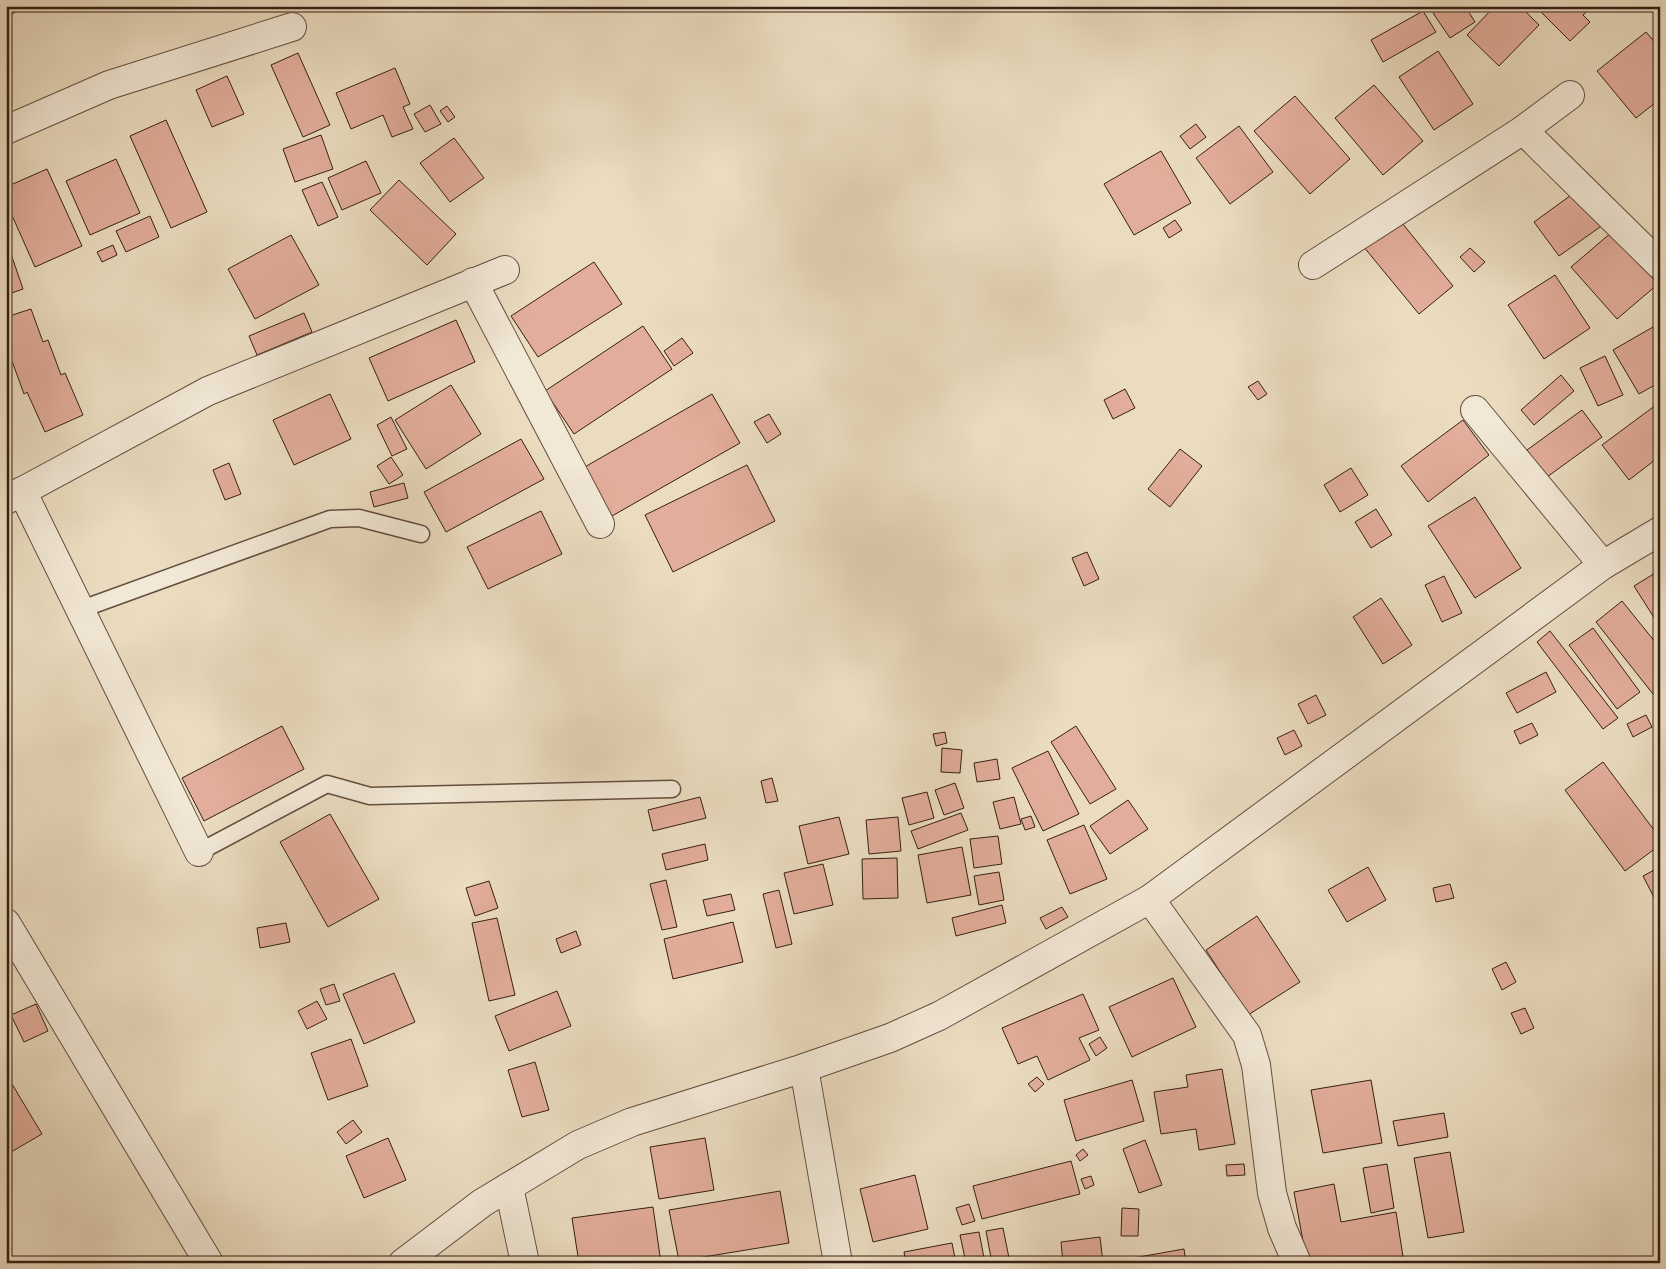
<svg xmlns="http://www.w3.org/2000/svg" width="1666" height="1269" font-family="Vollkorn,serif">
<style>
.building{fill:#e2ad9a;stroke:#361f14}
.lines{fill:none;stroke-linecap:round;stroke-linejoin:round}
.service-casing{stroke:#634e3f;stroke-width:19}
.minor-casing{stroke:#634e3f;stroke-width:30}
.service{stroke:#f2e8d6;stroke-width:16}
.minor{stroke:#f2e8d6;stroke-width:28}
</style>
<rect width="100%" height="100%" fill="#ebdcc0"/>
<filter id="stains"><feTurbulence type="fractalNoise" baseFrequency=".004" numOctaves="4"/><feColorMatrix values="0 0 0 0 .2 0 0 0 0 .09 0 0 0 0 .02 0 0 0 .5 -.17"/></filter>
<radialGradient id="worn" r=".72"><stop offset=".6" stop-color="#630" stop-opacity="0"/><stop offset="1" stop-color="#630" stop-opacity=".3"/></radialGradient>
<g class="building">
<polygon points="6,6 14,6 17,11 6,18"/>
<polygon points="1444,6 1465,6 1475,22 1450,38 1433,13"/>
<polygon points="1495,6 1520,6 1539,25 1499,66 1467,35"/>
<polygon points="1535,6 1593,6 1583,15 1590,22 1570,41"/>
<polygon points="1423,11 1436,32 1383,62 1371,40"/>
<polygon points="1646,32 1660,48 1660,99 1636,118 1597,71"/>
<polygon points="1438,51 1473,104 1434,130 1399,77"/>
<polygon points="298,53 330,125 303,137 271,65"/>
<polygon points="395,68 410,104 403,107 413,129 392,137 383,115 351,129 336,93"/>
<polygon points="227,76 244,114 212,127 196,90"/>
<polygon points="1374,85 1423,141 1383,175 1335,118"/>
<polygon points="1295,96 1350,159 1310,194 1254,131"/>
<polygon points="430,105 441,124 425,132 414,114"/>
<polygon points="447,106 455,117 448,122 440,111"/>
<polygon points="166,120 207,212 171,228 130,136"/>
<polygon points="1196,124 1206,137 1190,149 1180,136"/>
<polygon points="1239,126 1273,172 1230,204 1196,158"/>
<polygon points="321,135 333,169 295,182 283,149"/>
<polygon points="454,138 484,178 450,202 420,163"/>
<polygon points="1161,151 1191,203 1134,235 1104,184"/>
<polygon points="116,159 140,213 90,235 66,181"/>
<polygon points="366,161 381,193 342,210 328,178"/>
<polygon points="47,169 82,246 35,267 6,202 6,187"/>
<polygon points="399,180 456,234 427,265 370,210"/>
<polygon points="1592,180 1617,215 1559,256 1534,222"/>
<polygon points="322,182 338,217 318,226 302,190"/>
<polygon points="150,216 159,237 126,252 116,231"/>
<polygon points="1398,218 1453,286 1419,314 1363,246"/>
<polygon points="1175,220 1182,230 1169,238 1163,228"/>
<polygon points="1612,232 1658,284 1617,319 1571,267"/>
<polygon points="291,235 319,285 255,319 228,269"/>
<polygon points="113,245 117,255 102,262 97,252"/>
<polygon points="9,248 23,289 6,295 6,249"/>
<polygon points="1470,248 1485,262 1474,272 1460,257"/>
<polygon points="594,262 622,304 538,357 511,316"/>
<polygon points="1555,275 1590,328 1544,359 1508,305"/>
<polygon points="31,309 43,342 48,340 61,375 65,373 83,415 45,432 27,392 24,394 12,361 8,362 6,358 6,317"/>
<polygon points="304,313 312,332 257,355 249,336"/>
<polygon points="456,320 475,362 388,401 369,358"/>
<polygon points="1660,323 1660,382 1639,394 1613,350"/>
<polygon points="643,326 672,369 574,434 545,391"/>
<polygon points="682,338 693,353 674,366 664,351"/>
<polygon points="1605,356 1623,395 1598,406 1580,368"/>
<polygon points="1561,375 1574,391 1534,425 1521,410"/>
<polygon points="1258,381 1267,394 1258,400 1248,387"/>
<polygon points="451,385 481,434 426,469 395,420"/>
<polygon points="1125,389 1135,408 1113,419 1104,400"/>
<polygon points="330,394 351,439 294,465 273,420"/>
<polygon points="712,394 740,443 612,516 583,468"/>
<polygon points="1660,402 1660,456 1629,480 1602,445"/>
<polygon points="1582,410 1602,437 1547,477 1527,450"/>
<polygon points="769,414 781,434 767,443 754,422"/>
<polygon points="391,417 407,449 392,456 377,425"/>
<polygon points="1463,420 1489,455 1428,502 1401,466"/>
<polygon points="521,439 544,479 446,532 424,492"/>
<polygon points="1180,449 1202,466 1170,507 1148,489"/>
<polygon points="391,457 403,475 389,484 377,466"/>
<polygon points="229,463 241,494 225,500 213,470"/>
<polygon points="747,465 775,521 673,572 645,515"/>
<polygon points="1351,468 1368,495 1340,512 1324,485"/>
<polygon points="404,483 408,498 374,507 370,492"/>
<polygon points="1475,497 1521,568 1475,598 1428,526"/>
<polygon points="1376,509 1392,535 1371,548 1355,522"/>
<polygon points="541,511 562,554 488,589 467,547"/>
<polygon points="1087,552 1099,579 1084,586 1072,558"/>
<polygon points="1660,570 1660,627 1634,586"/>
<polygon points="1444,576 1462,613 1442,622 1425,585"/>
<polygon points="1381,598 1412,645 1383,664 1353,617"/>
<polygon points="1622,601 1660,648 1660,689 1653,694 1596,622"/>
<polygon points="1593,628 1640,692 1617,709 1569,645"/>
<polygon points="1550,631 1618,718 1603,729 1537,642"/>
<polygon points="1546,672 1556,692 1517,713 1506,693"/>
<polygon points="1316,695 1326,715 1308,724 1298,704"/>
<polygon points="1646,715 1652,727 1633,737 1627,724"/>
<polygon points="1532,723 1538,735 1520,744 1514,731"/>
<polygon points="282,726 304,769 204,821 182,778"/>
<polygon points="1076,726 1116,789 1090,804 1051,742"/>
<polygon points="1294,730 1302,746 1285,755 1277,738"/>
<polygon points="945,732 947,743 936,746 933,734"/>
<polygon points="942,748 962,750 960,773 941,772"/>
<polygon points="1048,751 1079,814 1043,831 1012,768"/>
<polygon points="997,759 1000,779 977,782 974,763"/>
<polygon points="1603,762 1660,838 1660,845 1625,871 1565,790"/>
<polygon points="772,778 778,801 766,803 761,781"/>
<polygon points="955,783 964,808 944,815 935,790"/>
<polygon points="927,792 934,818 909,825 902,798"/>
<polygon points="700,797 706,818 653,831 648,810"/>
<polygon points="1014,797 1021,824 1000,829 993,802"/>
<polygon points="1128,800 1148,829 1110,854 1090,826"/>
<polygon points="961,813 968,830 918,849 911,831"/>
<polygon points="330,814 379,899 328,927 280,842"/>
<polygon points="1031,816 1035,827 1025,830 1021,819"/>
<polygon points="839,817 849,854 808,864 799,826"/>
<polygon points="898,817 901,851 869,854 866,820"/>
<polygon points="1084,825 1107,879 1070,894 1047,840"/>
<polygon points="998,836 1002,864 974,868 970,839"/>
<polygon points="705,844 708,860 666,870 662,854"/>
<polygon points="962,847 971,895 927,903 918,855"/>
<polygon points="897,858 898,898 863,899 862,859"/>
<polygon points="823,864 833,905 794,914 784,873"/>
<polygon points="1368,867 1386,900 1347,922 1328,890"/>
<polygon points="1660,867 1660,909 1643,876"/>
<polygon points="999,872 1004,900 979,905 974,876"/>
<polygon points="666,880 677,927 662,930 650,884"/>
<polygon points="489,881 498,908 475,916 466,888"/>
<polygon points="1450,884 1454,898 1436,902 1433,888"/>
<polygon points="779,890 792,944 776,948 763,894"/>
<polygon points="731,894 735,910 707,916 703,900"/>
<polygon points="1002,905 1006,923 956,936 952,918"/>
<polygon points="1062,907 1068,917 1046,929 1040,918"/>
<polygon points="1257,916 1300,982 1248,1015 1206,950"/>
<polygon points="497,918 515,995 489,1001 472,923"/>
<polygon points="733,922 743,962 673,979 664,939"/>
<polygon points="286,923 290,942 260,948 257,928"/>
<polygon points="576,931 581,945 561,953 556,939"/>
<polygon points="1506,962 1516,982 1502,990 1492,969"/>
<polygon points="394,973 415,1022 364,1044 343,994"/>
<polygon points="1173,978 1196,1027 1132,1057 1109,1007"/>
<polygon points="334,984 340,1001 326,1005 320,989"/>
<polygon points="557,991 571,1026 509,1051 495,1016"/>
<polygon points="1083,994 1099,1030 1079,1038 1090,1060 1048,1080 1037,1056 1018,1064 1002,1028"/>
<polygon points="317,1001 327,1019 307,1029 298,1011"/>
<polygon points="36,1004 48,1031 24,1042 11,1015"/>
<polygon points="1525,1008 1534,1028 1521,1034 1511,1013"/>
<polygon points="1100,1037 1107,1048 1096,1056 1089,1044"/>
<polygon points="351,1039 368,1086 328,1100 311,1053"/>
<polygon points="535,1062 549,1110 522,1117 508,1070"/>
<polygon points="1222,1069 1235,1144 1199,1150 1196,1129 1161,1134 1154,1092 1188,1087 1186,1075"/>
<polygon points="6,1074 42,1134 6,1155"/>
<polygon points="1037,1077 1044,1084 1035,1092 1028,1084"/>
<polygon points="1132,1080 1144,1121 1076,1141 1064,1100"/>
<polygon points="1371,1080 1382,1143 1323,1153 1311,1090"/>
<polygon points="1444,1113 1448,1137 1398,1146 1393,1121"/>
<polygon points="353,1120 362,1132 346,1144 337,1132"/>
<polygon points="388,1138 406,1180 364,1198 346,1156"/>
<polygon points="705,1138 714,1190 659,1199 650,1147"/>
<polygon points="1145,1140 1162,1185 1139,1193 1123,1149"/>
<polygon points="1083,1149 1088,1155 1080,1161 1076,1155"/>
<polygon points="1450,1152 1464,1232 1428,1238 1414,1158"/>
<polygon points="1071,1161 1080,1194 982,1219 973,1186"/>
<polygon points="1244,1164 1245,1175 1227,1176 1226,1165"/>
<polygon points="1387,1164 1394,1208 1371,1213 1363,1168"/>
<polygon points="915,1175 928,1229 873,1242 860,1189"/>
<polygon points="1091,1176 1094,1185 1085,1189 1081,1179"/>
<polygon points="1334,1184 1341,1222 1396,1212 1404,1263 1348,1263 1348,1259 1307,1263 1294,1192"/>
<polygon points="780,1191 789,1243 679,1261 669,1210"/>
<polygon points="969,1204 975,1221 962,1225 956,1208"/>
<polygon points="653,1207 661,1263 579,1263 572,1218"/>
<polygon points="1122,1208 1139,1209 1138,1236 1121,1236"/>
<polygon points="1003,1228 1010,1263 992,1263 986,1231"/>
<polygon points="979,1232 985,1263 966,1263 960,1235"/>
<polygon points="1100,1237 1103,1263 1063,1263 1061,1242"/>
<polygon points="952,1243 956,1263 906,1263 904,1252"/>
<polygon points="1184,1249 1186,1263 1134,1263 1133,1258"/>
</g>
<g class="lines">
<defs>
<g id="service">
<polyline points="79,610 330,519 359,518 421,534"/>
<polyline points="199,852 327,784 370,796 672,789"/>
</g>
<g id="minor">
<polyline points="6,130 109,85 292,27"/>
<polyline points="1523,130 1660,265"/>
<polyline points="1313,265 1523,130 1570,95"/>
<polyline points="473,282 600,524"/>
<polyline points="1475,410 1603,565"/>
<polyline points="22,491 199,852"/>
<polyline points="6,500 208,391 505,270"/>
<polyline points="1150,899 1247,1035 1256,1065 1272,1193 1282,1228 1297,1263"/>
<polyline points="6,923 209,1263"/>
<polyline points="804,1068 838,1263"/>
<polyline points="509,1187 525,1263"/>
<polyline points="403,1263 482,1203 578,1145 632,1122 804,1068 890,1038 939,1016 1150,899 1603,565 1660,531"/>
</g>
</defs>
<use href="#service" class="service-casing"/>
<use href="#minor" class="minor-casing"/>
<use href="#service" class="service"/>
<use href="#minor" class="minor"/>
</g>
<rect width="1666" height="1269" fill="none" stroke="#ebdcc0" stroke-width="25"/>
<rect x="8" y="8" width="1651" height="1254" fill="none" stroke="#361f14" stroke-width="2.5"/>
<rect x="12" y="12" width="1641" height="1244" fill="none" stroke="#361f14"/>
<rect width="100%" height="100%" filter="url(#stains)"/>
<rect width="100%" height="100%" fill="url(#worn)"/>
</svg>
